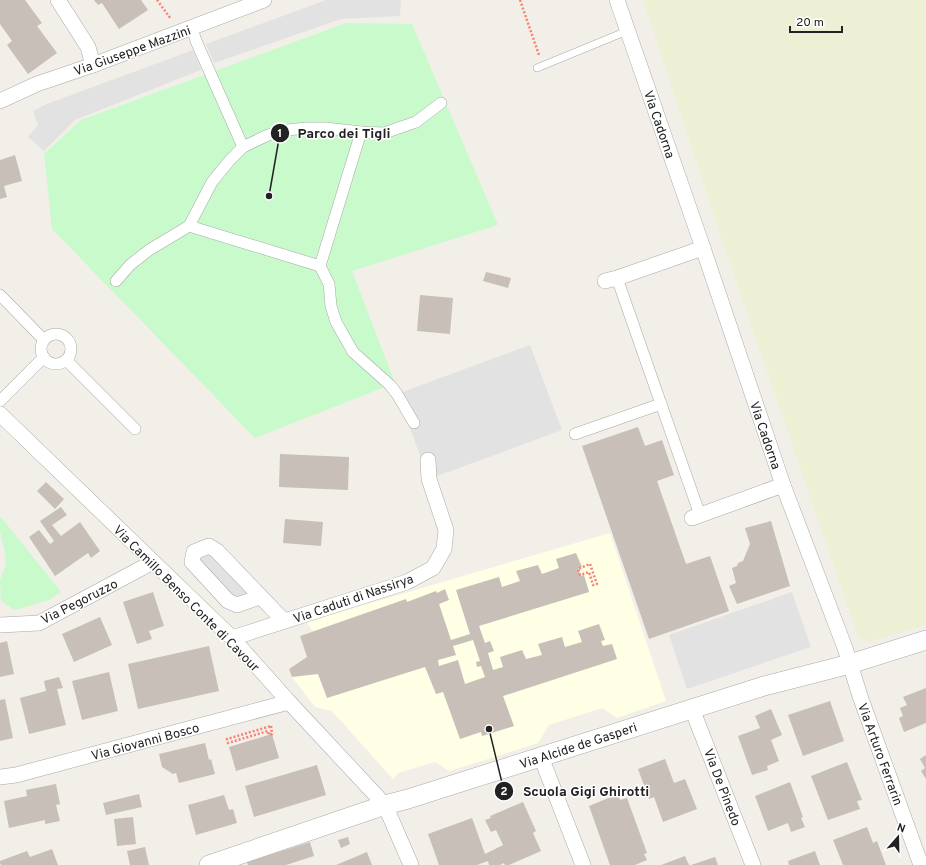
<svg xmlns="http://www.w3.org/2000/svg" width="926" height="865" font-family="Overpass,sans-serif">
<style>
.education{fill:#ffffe5}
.farmland{fill:#eef0d5}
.park{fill:#c8facc}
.parking{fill:#e2e2e2}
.building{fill:#c7bfb8;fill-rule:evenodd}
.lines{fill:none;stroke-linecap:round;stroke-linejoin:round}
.service-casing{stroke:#a9a9a9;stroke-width:8}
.pedestrian-casing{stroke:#a9a9a9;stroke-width:12}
.minor-casing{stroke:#a9a9a9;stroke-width:16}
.tertiary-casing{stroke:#a9a9a9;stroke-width:20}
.path{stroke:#fa8072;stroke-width:2.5;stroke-dasharray:2 2;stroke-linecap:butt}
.service{stroke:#fff;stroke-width:7}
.pedestrian{stroke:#fff;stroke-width:11}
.minor{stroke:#fff;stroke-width:15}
.tertiary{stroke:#fff;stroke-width:19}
.labels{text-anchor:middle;stroke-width:3;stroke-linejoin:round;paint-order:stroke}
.street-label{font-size:13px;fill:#222;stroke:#fff}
.leader{fill:none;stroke:#222;stroke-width:1.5}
.callout-dot{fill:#222;stroke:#fff;stroke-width:1.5}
.mark-label{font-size:12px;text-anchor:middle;font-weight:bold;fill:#fff}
.callout-label{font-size:14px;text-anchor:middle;font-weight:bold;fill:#222;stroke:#fff;stroke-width:3;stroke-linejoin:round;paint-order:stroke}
</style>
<rect width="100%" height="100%" fill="#f2efe9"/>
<polygon class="education" points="610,533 666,701 617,718 602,708 549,725 538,743 501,755 449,771 435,762 398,773 393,779 332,711 315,707 292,677 289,669 307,657 300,636 313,631 306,622"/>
<polygon class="farmland" points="643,0 926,0 926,625 869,642 858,637 724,246"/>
<g class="park">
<polygon points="346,23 412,24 498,225 352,271 395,383 255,438 52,229 44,154 81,120"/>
<polygon points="0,516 61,592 49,600 15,610 1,601 0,581 6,564 5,553 0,531"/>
</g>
<g class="parking">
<polygon points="326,0 401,0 400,16 341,19 214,63 206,44"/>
<polygon points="193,50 201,70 75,120 44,151 28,137 38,125 33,111 47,104"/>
<polygon points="530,345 562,430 429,479 397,394"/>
<polygon points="217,551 260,597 228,601 192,562"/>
<polygon points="792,592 811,647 687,689 669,635"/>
</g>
<g class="building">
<polygon points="0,0 25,0 42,23 37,26 57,53 28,74 7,45 12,41 0,24"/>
<polygon points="94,0 141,0 148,10 119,29 102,3 98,5"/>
<polygon points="15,155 22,181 4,186 7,197 0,199 0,160"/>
<polygon points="486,272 511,278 508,288 483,281"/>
<polygon points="420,295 453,298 450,334 417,331"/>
<polygon points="638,427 645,446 662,440 674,475 657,481 686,564 710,556 729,611 649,639 582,446"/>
<polygon points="280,454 349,457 348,490 279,487"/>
<polygon points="46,482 64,499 55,509 37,491"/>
<polygon points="61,507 67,515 52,525 61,536 80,522 100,551 91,558 88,553 55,576 29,537 39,530 50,544 54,541 40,521"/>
<polygon points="285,519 323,522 321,546 283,543"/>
<polygon points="771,521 790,586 737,604 729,586 736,583 732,568 737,566 738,563 743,561 750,544 745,528"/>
<path d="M576 553 582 567 578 569 581 576 584 575 589 592 479 626 485 643 490 641 494 651 488 653 493 670 503 667 500 657 522 650 526 659 542 655 538 644 562 637 565 647 582 642 578 631 599 624 605 640 601 641 603 646 612 644 617 659 503 696 514 726 482 736 481 732 460 739 443 692 436 694 425 667 327 698 318 674 292 677 289 669 307 657 300 636 406 599 407 602 436 591 437 593 445 589 449 600 439 604 451 640 470 634 456 590 499 577 502 587 520 581 516 571 538 565 542 574 559 568 556 559ZM473 640 480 661 476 662 477 667 481 666 485 677 465 684 458 660 439 666 438 660 456 655 453 646Z"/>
<polygon points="153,592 164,626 149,631 152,639 137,644 123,602"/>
<polygon points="100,617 112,645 74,662 62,634"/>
<polygon points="7,641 14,674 0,677 0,643"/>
<polygon points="209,646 219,691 138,709 128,664"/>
<polygon points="109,672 118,711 82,720 72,681"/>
<polygon points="59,677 63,688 57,689 66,725 29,734 20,698 46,691 44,681"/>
<polygon points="926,688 926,723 904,732 899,718 903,716 900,708 907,705 903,697"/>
<polygon points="5,699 13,738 0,741 0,700"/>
<polygon points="830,701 844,741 803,756 788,715"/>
<polygon points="771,709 782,735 771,740 779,761 767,766 768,770 752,775 738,736 760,728 755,716"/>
<polygon points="272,734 279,758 236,771 229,747"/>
<polygon points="205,743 209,760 211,759 215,774 179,783 176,773 173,774 162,767 159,754"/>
<polygon points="926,755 926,779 921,771 925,768 920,759"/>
<polygon points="665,759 674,783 685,779 697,809 663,822 654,797 649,799 638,769"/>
<polygon points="847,762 862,800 857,801 860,809 828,820 811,776"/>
<polygon points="317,765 326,795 254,817 245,786"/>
<polygon points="790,782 803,817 801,818 805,827 791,832 788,823 768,831 755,796"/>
<polygon points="56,784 60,804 56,805 60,821 45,824 45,820 9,828 4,801 27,796 26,790"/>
<polygon points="139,794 142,807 106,815 103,803"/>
<polygon points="618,794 620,800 627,798 647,853 644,854 647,860 635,865 610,865 589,806"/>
<polygon points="224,795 229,810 233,809 237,823 196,835 188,805"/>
<polygon points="523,802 536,831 533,833 541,851 509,865 505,865 504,863 500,865 489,865 488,861 477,865 439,865 428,834 472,818 485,854 503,845 496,830 491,832 485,820 491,818 490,816"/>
<polygon points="133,817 136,844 117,846 114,819"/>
<polygon points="867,827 873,843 877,841 886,865 843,865 833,840"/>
<polygon points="348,837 350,844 341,848 338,840"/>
<polygon points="310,842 314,856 286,865 248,865 247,862"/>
<polygon points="145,847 149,865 130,865 127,851"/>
<polygon points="52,849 58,865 1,865 0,863 0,861 27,851 30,857"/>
<polygon points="815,851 820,865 789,865 788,861"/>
<polygon points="367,852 372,865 336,865"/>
<polygon points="685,856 689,865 661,865"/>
<polygon points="715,857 718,865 691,865"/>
</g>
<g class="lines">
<defs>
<polyline id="service" points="537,68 627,31"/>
<g id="pedestrian">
<polyline points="361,132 320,266 329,284 331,306 336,322 353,352 390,385 397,394 414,423"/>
<polyline points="243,147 268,135 287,130 306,128 325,128 361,132 384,133 416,122 441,103"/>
<polyline points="189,226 320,266"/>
<polyline points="617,278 661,404"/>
<polyline points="116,281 130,265 149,250 189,226 212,182 230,160 243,147 196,41 192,28"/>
<polyline points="0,295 44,340"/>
<circle cx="56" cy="349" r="15"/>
<polyline points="66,360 135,429"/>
<polyline points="0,401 44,357"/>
<polyline points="575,434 661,404 700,515"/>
</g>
<g id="minor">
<polyline points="58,0 88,47 93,65"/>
<polyline points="617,0 703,248 783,485 845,648 860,696 921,865"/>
<polyline points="0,101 37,84 93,65 264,0"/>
<polyline points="605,281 617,278 703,248"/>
<polyline points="0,414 232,638 289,702 385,805 411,865"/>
<polyline points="692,518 783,485"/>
<polyline points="260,597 237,605 228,601 192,562 194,552 209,546 217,551 284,621"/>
<polyline points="0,625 39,623 153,562"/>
<polyline points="232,638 407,582 433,568 444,549 446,530 429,479 428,460"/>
<polyline points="692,709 753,865"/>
<polyline points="541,757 583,865"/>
<polyline points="0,777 16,775 289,702"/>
</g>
<polyline id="tertiary" points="209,865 385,805 408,799 764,686 850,664 926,640"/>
</defs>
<use href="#service" class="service-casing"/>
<use href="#pedestrian" class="pedestrian-casing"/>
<use href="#minor" class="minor-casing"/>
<use href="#tertiary" class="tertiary-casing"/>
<g class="path">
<polyline points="157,0 171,19"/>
<polyline points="520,0 539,55"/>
<polygon points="590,564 597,584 593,585 589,572 580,575 578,569"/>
<polygon points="271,726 272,734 269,735 268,731 228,743 227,739"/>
</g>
<use href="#service" class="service"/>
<use href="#pedestrian" class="pedestrian"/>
<use href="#minor" class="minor"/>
<use href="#tertiary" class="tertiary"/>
</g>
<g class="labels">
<g class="street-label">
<text transform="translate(132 50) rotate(-20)" y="5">Via Giuseppe Mazzini</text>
<text transform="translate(660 124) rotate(71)" y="5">Via Cadorna</text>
<text transform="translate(766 435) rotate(71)" y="5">Via Cadorna</text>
<text transform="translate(187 598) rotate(45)" y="5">Via Camillo Benso Conte di Cavour</text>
<text transform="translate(353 598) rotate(-19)" y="5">Via Caduti di Nassirya</text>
<text transform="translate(79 601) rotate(-27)" y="5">Via Pegoruzzo</text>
<text transform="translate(145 741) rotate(-15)" y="5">Via Giovanni Bosco</text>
<text transform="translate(578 745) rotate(-18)" y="5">Via Alcide de Gasperi</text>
<text transform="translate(881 754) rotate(70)" y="5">Via Arturo Ferrarin</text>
<text transform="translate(723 787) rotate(69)" y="5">Via De Pinedo</text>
</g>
</g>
<path class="leader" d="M269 196L280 133M489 729L504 791"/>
<g class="callout-dot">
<circle cx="269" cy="196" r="4"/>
<circle cx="489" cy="729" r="4"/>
<circle cx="280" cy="133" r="10"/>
<circle cx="504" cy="791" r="10"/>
</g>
<g class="mark-label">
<text x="280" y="137">1</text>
<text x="504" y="795">2</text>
</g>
<g class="callout-label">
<text x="344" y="138">Parco dei Tigli</text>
<text x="586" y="796">Scuola Gigi Ghirotti</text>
</g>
<g transform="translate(898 837) rotate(20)" stroke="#ffffff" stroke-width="3" paint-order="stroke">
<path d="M0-3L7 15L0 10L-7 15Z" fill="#222222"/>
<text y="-6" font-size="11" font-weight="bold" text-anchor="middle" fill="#222222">N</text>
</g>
<path d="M790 26v6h52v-6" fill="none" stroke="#222222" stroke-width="2"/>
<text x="796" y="26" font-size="12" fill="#222222" stroke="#ffffff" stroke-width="3" paint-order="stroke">20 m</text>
</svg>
